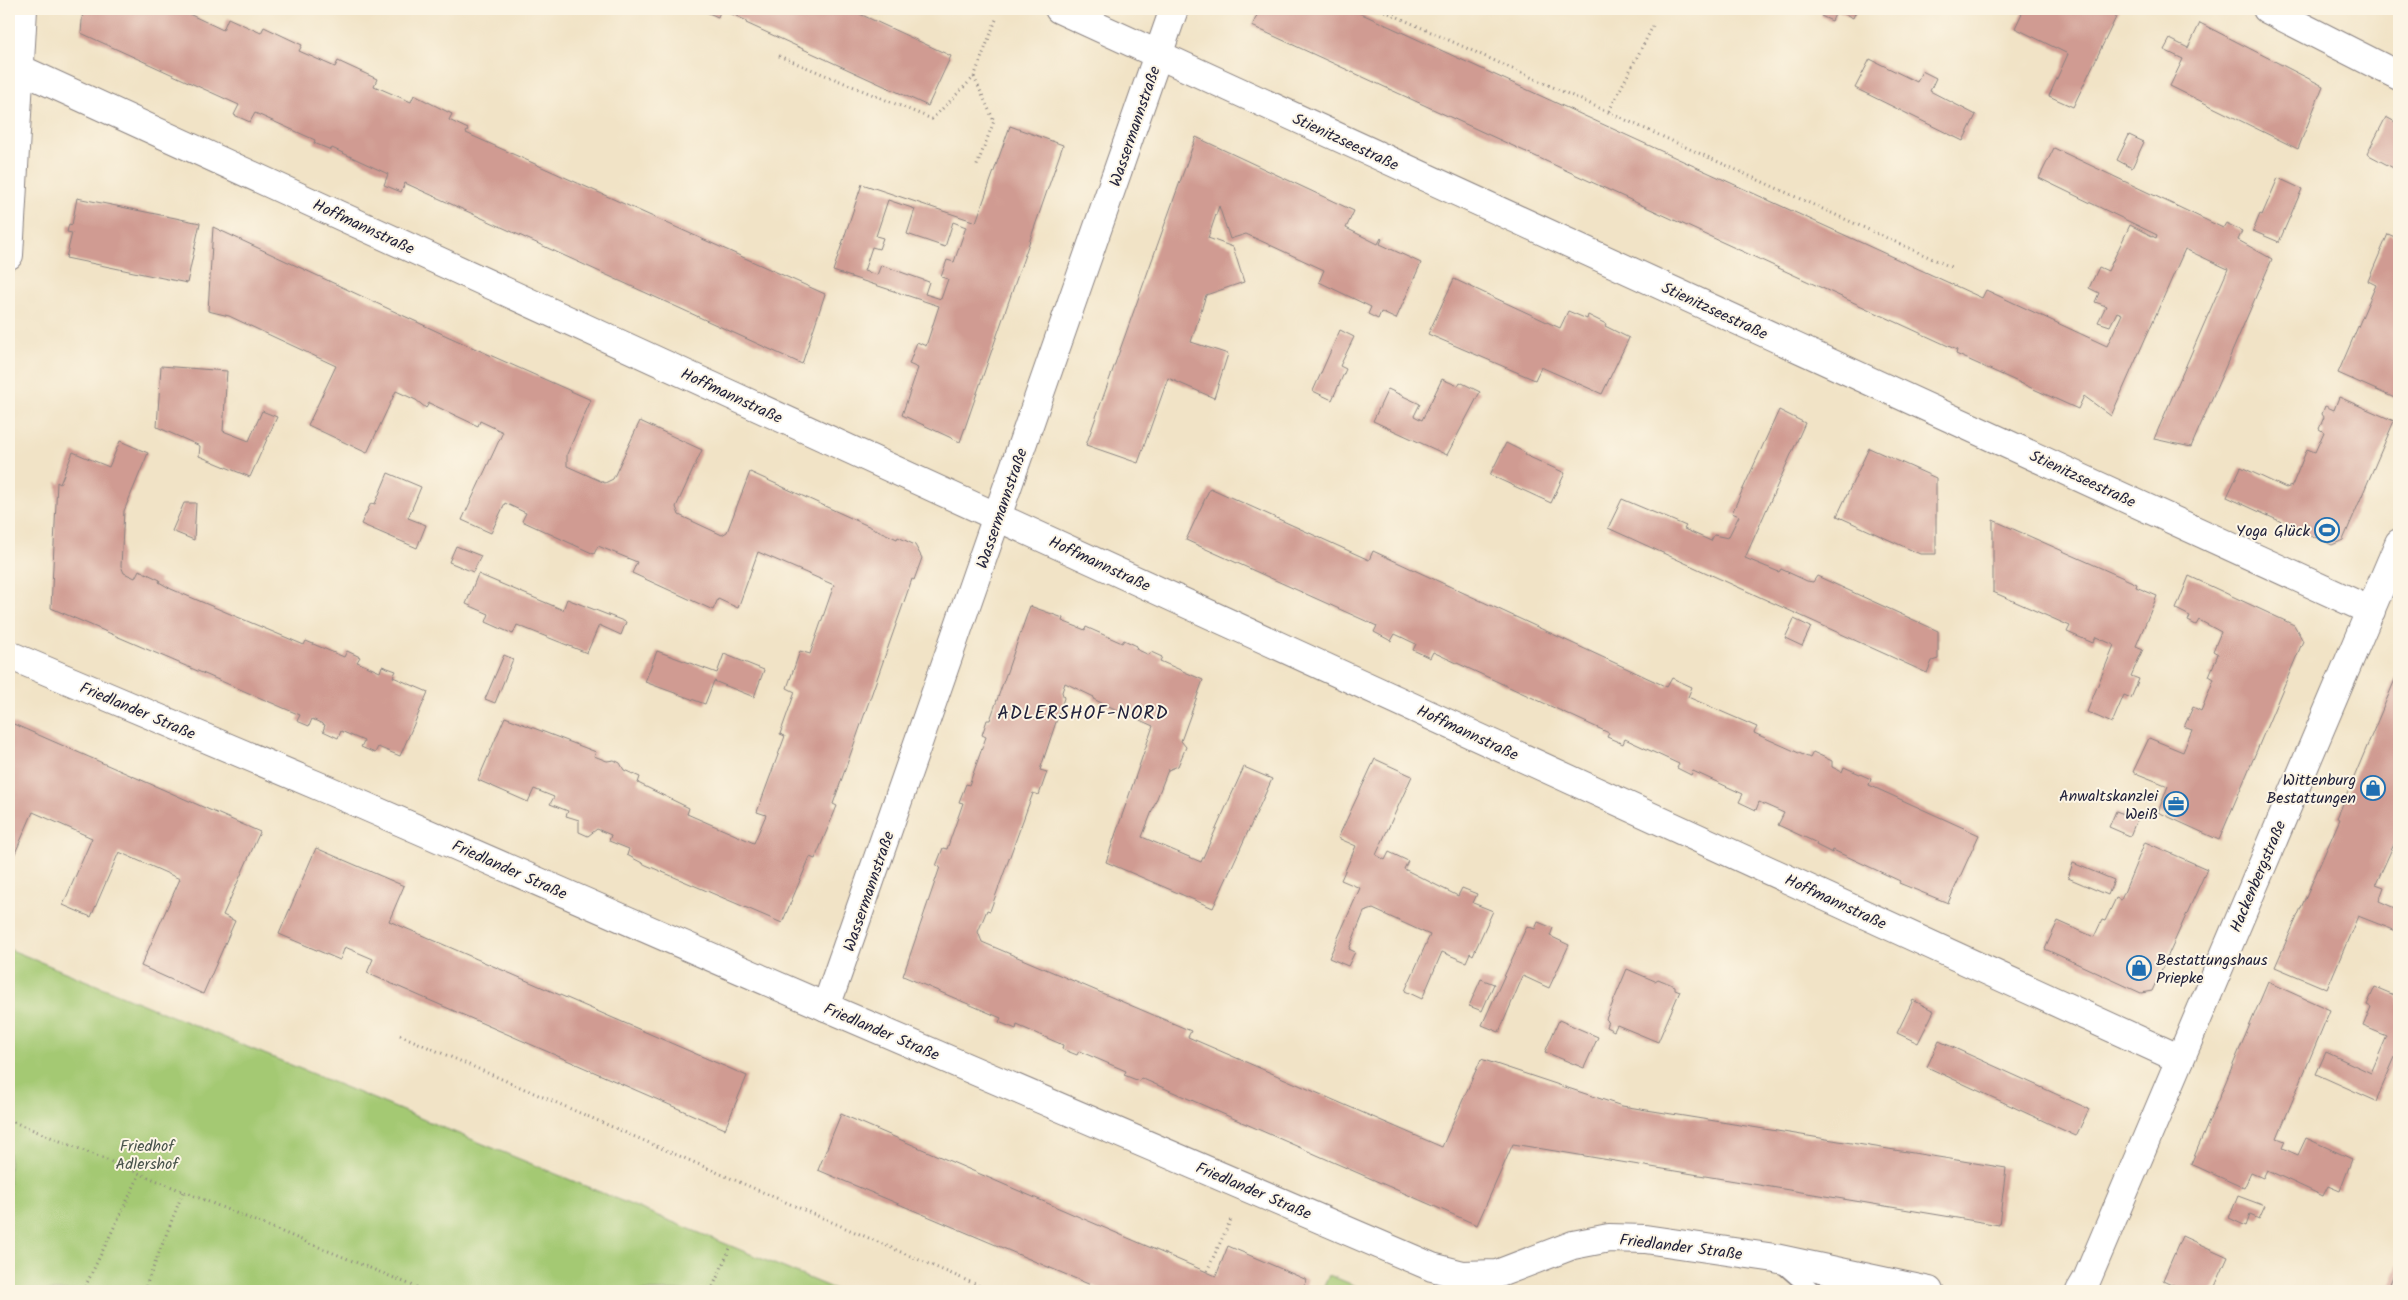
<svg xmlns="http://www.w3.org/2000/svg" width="2408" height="1300" font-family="Kalam,sans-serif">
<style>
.green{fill:#a4c973;stroke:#637657}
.building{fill:#d09b92;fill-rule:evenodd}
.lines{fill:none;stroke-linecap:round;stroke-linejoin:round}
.lane-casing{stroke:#8a8280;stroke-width:19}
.street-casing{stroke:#8a8280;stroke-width:30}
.path{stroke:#8a8280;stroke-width:3;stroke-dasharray:1 4;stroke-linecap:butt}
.lane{stroke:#fff;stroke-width:16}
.street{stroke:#fff;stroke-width:28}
.labels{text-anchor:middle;stroke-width:4;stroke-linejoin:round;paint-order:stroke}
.street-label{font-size:16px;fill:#22223b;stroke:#fcf5e5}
.poi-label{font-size:16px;fill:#22223b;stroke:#fcf5e5;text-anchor:end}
.park-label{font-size:16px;fill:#49544c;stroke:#fcf5e5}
.quarter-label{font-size:19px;letter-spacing:1px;fill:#22223b;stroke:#fcf5e5}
</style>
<rect width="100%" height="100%" fill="#fcf5e5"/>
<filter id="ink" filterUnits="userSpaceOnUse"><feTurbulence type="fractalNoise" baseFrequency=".02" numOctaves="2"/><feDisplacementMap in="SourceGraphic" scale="10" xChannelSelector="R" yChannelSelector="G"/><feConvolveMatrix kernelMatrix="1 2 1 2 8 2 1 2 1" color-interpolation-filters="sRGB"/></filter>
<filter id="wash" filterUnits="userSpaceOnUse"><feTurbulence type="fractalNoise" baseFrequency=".0096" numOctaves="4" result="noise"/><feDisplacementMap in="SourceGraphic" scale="20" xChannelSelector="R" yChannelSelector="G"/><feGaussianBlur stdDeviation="1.12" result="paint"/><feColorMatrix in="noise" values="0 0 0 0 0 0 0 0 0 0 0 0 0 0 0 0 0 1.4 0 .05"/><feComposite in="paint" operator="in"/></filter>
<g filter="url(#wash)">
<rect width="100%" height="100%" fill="#f1e3c6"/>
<g class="green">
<polygon points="9,949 731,1246 839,1291 9,1291"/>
<polygon points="1329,1275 1368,1291 1322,1291"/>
<polygon points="1626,1286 1658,1286 1689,1291 1605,1291"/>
</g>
<g id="blocks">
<g class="building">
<polygon points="83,9 165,9 176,14 178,11 187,15 189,14 223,30 228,18 261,33 264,27 302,45 299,51 335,67 338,61 377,79 374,86 411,102 414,95 452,114 449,120 468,129 466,133 825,294 802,364 405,183 401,192 384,185 388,174 332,148 331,150 314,143 315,140 255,113 250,122 234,115 239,105 81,33"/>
<polygon points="699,9 849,9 951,56 928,106 746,23 747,21 721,9 718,17"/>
<polygon points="1260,9 1351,9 1982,298 1986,290 2107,346 2122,314 2117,312 2110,326 2098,322 2106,306 2095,302 2099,293 2089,288 2099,267 2108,271 2130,225 2156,238 2157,235 2039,178 2054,148 2223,228 2226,223 2242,231 2238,240 2272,259 2191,447 2154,439 2228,269 2185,249 2111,416 2084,396 2078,409 1956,354 1957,350 1252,26"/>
<polygon points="1814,9 1857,9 1853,18 1837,10 1832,21 1821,16 1823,13"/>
<polygon points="2024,9 2120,9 2073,107 2049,96 2068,54 2015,28"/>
<polygon points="2200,23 2323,86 2298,149 2170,86 2183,59 2164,50 2170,39 2188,48"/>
<polygon points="1870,59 1917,82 1922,71 1936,78 1930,91 1976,115 1963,141 1855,88"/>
<polygon points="2386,117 2399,124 2399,171 2367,154"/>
<path d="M1010 126 1063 145 960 442 902 415 918 368 909 364 917 342 926 346 939 306 833 271 862 184 976 222ZM888 200 915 209 907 234 945 247 953 222 966 227 954 262 947 260 941 277 948 279 941 299 925 294 929 282 881 265 877 275 864 271 872 247 879 249 883 238 876 236Z"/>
<polygon points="2129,135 2144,142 2132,168 2117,160"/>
<polygon points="1196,137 1354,211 1346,228 1378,244 1381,238 1382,239 1380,244 1421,263 1396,319 1381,312 1378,319 1368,314 1371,307 1319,282 1324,270 1246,234 1230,239 1219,206 1208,238 1233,247 1244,282 1206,295 1191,342 1228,354 1214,398 1168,378 1138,463 1086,445"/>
<polygon points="2278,178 2302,189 2279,242 2253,231 2260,214 2262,215"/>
<polygon points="77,198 200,223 187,283 66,258 72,233 67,232 69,224 72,225"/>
<polygon points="213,227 447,336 591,400 567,454 567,466 605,483 613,479 640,421 702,450 676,507 679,515 722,535 727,532 750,472 897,539 898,537 915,545 922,558 914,580 912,579 833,804 837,806 815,859 810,857 782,923 646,865 627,855 629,849 609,841 611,835 597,829 588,836 579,832 579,820 566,816 568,811 550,804 554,797 534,789 528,802 478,780 505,717 596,752 594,756 607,761 614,760 620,763 624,770 640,777 638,783 689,808 687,814 754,843 766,815 757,812 785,736 780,734 795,692 787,688 800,651 810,654 834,585 758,552 738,608 718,599 713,610 632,573 637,562 598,546 594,554 522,521 526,513 505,503 491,533 462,520 503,432 480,421 478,426 429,403 426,408 416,400 396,391 367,453 308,425 336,366 229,316 208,311"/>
<polygon points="2399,232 2399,400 2338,373 2376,285 2368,281 2388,234 2397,238"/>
<polygon points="1454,279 1560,328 1568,311 1587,319 1588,315 1606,324 1605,326 1629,338 1602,394 1541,367 1535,380 1428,334"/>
<polygon points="1340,330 1354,337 1340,366 1346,369 1332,400 1313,391"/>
<polygon points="161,366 227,371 223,431 249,441 262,411 277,417 250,477 199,456 200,446 157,427"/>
<polygon points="1442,379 1458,386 1460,382 1480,392 1447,455 1373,421 1388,389 1420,404 1414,416 1422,420"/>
<polygon points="2339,397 2394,421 2343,540 2332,545 2227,497 2241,467 2286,488 2292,486 2307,449 2315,452 2324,432 2319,429 2324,417 2322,414 2325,406 2334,410"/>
<polygon points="1779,410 1805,423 1745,558 1779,572 1781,569 1807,581 1813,582 1817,576 1938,631 1938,659 1932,661 1927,673 1608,528 1622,499 1686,526 1684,529 1711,541 1714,535 1728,538 1739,516 1732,513"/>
<polygon points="120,441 148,453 124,511 121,566 124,573 135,578 139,570 160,580 159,582 171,589 304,645 306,641 344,657 347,651 360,657 357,662 380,672 382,666 396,671 393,677 428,692 400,756 378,747 375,753 361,747 364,741 341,731 338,738 323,731 325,725 312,719 309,726 297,721 300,715 51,608 57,482 60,484 73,452 109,467"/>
<polygon points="1506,443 1526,453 1525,455 1565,473 1551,503 1490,475"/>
<polygon points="1869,448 1936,478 1936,554 1920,554 1837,516"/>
<polygon points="388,473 421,487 408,518 426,525 417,548 361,524 371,503 375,504"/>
<polygon points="1210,488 1369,560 1373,551 1667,687 1672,678 1692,687 1688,697 1757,727 1754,733 1810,758 1813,752 1832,761 1832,767 1842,772 1844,767 1871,779 1869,785 1979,835 1948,903 1899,883 1900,881 1833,850 1832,853 1816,845 1817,843 1778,825 1784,813 1759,802 1756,810 1739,802 1743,794 1693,771 1691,775 1677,768 1679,764 1625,739 1623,744 1607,737 1609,733 1433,652 1430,658 1413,650 1416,644 1395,634 1391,641 1374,632 1377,626 1186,540"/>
<polygon points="184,503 196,503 194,540 172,531"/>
<polygon points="1993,520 2137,584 2136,587 2157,596 2136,646 2143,649 2131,676 2139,679 2131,698 2124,695 2112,723 2087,712 2114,645 2096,637 2093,643 2067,632 2070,626 1993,592"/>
<polygon points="456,546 481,556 473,572 449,562"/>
<polygon points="478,574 563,610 567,599 626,622 621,635 599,625 587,653 517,625 513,634 486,622 489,614 466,604"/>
<polygon points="2189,576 2294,625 2303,641 2219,840 2158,812 2168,786 2133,772 2149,738 2183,752 2192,730 2184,727 2193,707 2201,711 2214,679 2209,676 2218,654 2213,651 2221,632 2199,620 2196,625 2188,621 2190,616 2176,609"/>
<polygon points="1030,606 1063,618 1062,621 1085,630 1086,627 1122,643 1124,640 1137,646 1136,649 1149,655 1151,652 1162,657 1160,661 1203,680 1181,741 1186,747 1178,766 1168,770 1142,837 1201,862 1244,767 1272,779 1213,908 1106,862 1153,726 1093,699 1094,697 1065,683 1062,692 1064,698 1040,770 1047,772 1039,795 1033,793 990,911 987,910 978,932 982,942 1191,1031 1188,1037 1442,1147 1481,1059 1622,1106 2006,1168 1999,1225 1513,1144 1477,1225 1141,1078 1139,1081 1124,1075 1126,1071 1079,1051 1077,1055 1062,1049 1063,1045 1017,1025 1016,1029 999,1022 1001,1018 903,976 940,867 936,866 943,848 947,849 963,803 959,802 966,784 969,785 986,737 982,735 987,720 990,720"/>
<polygon points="1794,619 1811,627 1802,646 1785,638"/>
<polygon points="657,651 717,673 724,654 764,670 754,697 714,681 705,704 645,682"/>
<polygon points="504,655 513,659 495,703 485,699"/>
<polygon points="2399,670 2399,843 2395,842 2376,884 2384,887 2379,901 2399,910 2399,932 2358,916 2327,989 2275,967 2340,819 2337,818"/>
<polygon points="9,722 260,832 223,915 235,921 203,994 141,966 180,879 119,852 91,917 63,905 92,838 33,812 9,867"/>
<polygon points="1375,759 1412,776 1376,855 1385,860 1389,852 1408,861 1404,869 1458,896 1462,888 1477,894 1473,903 1493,911 1473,955 1470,953 1466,962 1442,952 1422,999 1405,991 1430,935 1373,909 1364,912 1349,949 1355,952 1348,966 1329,958 1360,888 1341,880 1356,846 1338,838"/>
<polygon points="2116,811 2137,819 2130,836 2109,827"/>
<polygon points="2145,842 2207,869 2152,991 2141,993 2045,949 2058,921 2094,937 2102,920 2105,921 2116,898 2121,900"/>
<polygon points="316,848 404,886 389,921 747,1076 725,1129 367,973 373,959 345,947 340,960 279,934"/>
<polygon points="2073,863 2114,880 2108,895 2068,878"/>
<polygon points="1538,922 1553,928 1550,936 1569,945 1549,988 1523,976 1499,1032 1482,1025 1527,926 1535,929"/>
<polygon points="1627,969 1655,981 1658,979 1675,986 1675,989 1680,991 1658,1042 1617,1025 1614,1031 1606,1027 1608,1021 1606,1019"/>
<polygon points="1481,979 1494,984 1482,1011 1469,1006"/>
<polygon points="2268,982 2330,1010 2277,1138 2285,1141 2282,1148 2298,1155 2306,1138 2352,1159 2340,1191 2328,1186 2323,1196 2267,1170 2263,1178 2251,1173 2244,1188 2191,1164"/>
<polygon points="2375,987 2399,997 2399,1048 2376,1101 2316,1074 2326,1052 2371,1073 2387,1036 2363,1026 2371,1007 2367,1005"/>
<polygon points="1913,1000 1934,1011 1918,1043 1897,1033"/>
<polygon points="1559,1020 1598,1037 1584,1068 1545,1052"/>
<polygon points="1939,1041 2089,1109 2076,1136 1927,1067"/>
<polygon points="841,1114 1216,1276 1228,1246 1307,1280 1302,1291 1105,1291 818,1170"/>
<polygon points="2238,1196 2265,1206 2259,1219 2250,1215 2246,1226 2229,1218"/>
<polygon points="2182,1236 2228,1257 2213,1291 2186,1291 2163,1280"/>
<polygon points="2399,1262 2399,1291 2387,1291"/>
</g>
</g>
</g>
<g filter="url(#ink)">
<use href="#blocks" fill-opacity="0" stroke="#8a8280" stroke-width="1"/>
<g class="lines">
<defs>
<polyline id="lane" points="1781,1263 1813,1291"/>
<g id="street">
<polyline points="1059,9 2371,611"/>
<polyline points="2267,9 2399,76"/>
<polyline points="20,69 2180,1059"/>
<polyline points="9,255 23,9"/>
<polyline points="9,655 328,790 826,1007 1432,1267 1463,1275 1497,1274 1573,1245 1609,1238 1645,1239 1775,1258 1929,1291"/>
<polyline points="826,1007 1174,9"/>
<polyline points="2080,1291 2087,1279 2399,543"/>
</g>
</defs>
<use href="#lane" class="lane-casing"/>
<use href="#street" class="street-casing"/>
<g class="path">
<polyline points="1380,9 1951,267"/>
<polyline points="779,56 932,119 974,77 997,17"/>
<polyline points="974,77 994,121 976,168"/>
<polyline points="1609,111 1653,26"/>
<polyline points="400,1035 991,1291"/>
<polyline points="9,1120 426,1291"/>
<polyline points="1207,1271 1232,1217"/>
<polyline points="83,1291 140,1174"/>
<polyline points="144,1291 183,1192"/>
<polyline points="711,1291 731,1246"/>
</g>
<use href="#lane" class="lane"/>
<use href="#street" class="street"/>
</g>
</g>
<defs>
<symbol id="stadium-ring" viewBox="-11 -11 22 22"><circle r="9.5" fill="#fcf5e5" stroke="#1f6fb2" stroke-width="1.5"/><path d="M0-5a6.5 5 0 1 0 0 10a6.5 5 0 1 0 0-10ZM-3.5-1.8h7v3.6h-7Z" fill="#1f6fb2"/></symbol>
<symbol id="shop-ring" viewBox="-11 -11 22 22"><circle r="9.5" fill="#fcf5e5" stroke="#1f6fb2" stroke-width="1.5"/><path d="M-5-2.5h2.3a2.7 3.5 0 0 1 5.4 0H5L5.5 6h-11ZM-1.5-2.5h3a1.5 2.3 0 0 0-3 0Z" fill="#1f6fb2"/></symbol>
<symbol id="office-ring" viewBox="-11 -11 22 22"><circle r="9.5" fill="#fcf5e5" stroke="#1f6fb2" stroke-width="1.5"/><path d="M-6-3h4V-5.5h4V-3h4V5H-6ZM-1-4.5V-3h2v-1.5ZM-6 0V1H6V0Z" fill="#1f6fb2"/></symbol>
</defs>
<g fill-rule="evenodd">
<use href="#stadium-ring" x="2313" y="516" width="28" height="28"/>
<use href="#shop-ring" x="2359" y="774" width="28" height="28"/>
<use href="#office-ring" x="2162" y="790" width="28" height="28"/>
<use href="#shop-ring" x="2125" y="954" width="28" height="28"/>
</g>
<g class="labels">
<g class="street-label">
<text transform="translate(1134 126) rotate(-71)" y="6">Wassermannstraße</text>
<text transform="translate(1346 141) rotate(25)" y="6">Stienitzseestraße</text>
<text transform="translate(364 226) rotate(25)" y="6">Hoffmannstraße</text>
<text transform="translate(1715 310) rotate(25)" y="6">Stienitzseestraße</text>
<text transform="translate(732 395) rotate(25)" y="6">Hoffmannstraße</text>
<text transform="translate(2083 478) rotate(25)" y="6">Stienitzseestraße</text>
<text transform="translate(1001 508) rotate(-71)" y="6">Wassermannstraße</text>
<text transform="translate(1100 563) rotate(25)" y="6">Hoffmannstraße</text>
<text transform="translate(138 710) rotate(23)" y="6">Friedlander Straße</text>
<text transform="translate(1468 732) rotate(25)" y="6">Hoffmannstraße</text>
<text transform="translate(510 869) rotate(24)" y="6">Friedlander Straße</text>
<text transform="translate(2257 876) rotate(-67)" y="6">Hackenbergstraße</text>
<text transform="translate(868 891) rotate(-71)" y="6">Wassermannstraße</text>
<text transform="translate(1836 901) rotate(25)" y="6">Hoffmannstraße</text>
<text transform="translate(882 1031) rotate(23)" y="6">Friedlander Straße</text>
<text transform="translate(1254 1190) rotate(23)" y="6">Friedlander Straße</text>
<text transform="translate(1681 1246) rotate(7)" y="6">Friedlander Straße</text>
</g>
<g class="poi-label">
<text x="2310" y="536">Yoga Glück</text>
<text x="2356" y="785">Wittenburg<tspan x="2356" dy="18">Bestattungen</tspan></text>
<text x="2158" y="801">Anwaltskanzlei<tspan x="2158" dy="18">Weiß</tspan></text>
<text x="2156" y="965" text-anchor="start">Bestattungshaus<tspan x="2156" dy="18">Priepke</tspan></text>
</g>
<g class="park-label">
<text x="147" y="1151">Friedhof<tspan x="147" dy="18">Adlershof</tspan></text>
</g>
<g class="quarter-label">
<text x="1083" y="719">ADLERSHOF-NORD</text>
</g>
</g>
<rect width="2408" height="1300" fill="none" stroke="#fcf5e5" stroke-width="30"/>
</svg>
